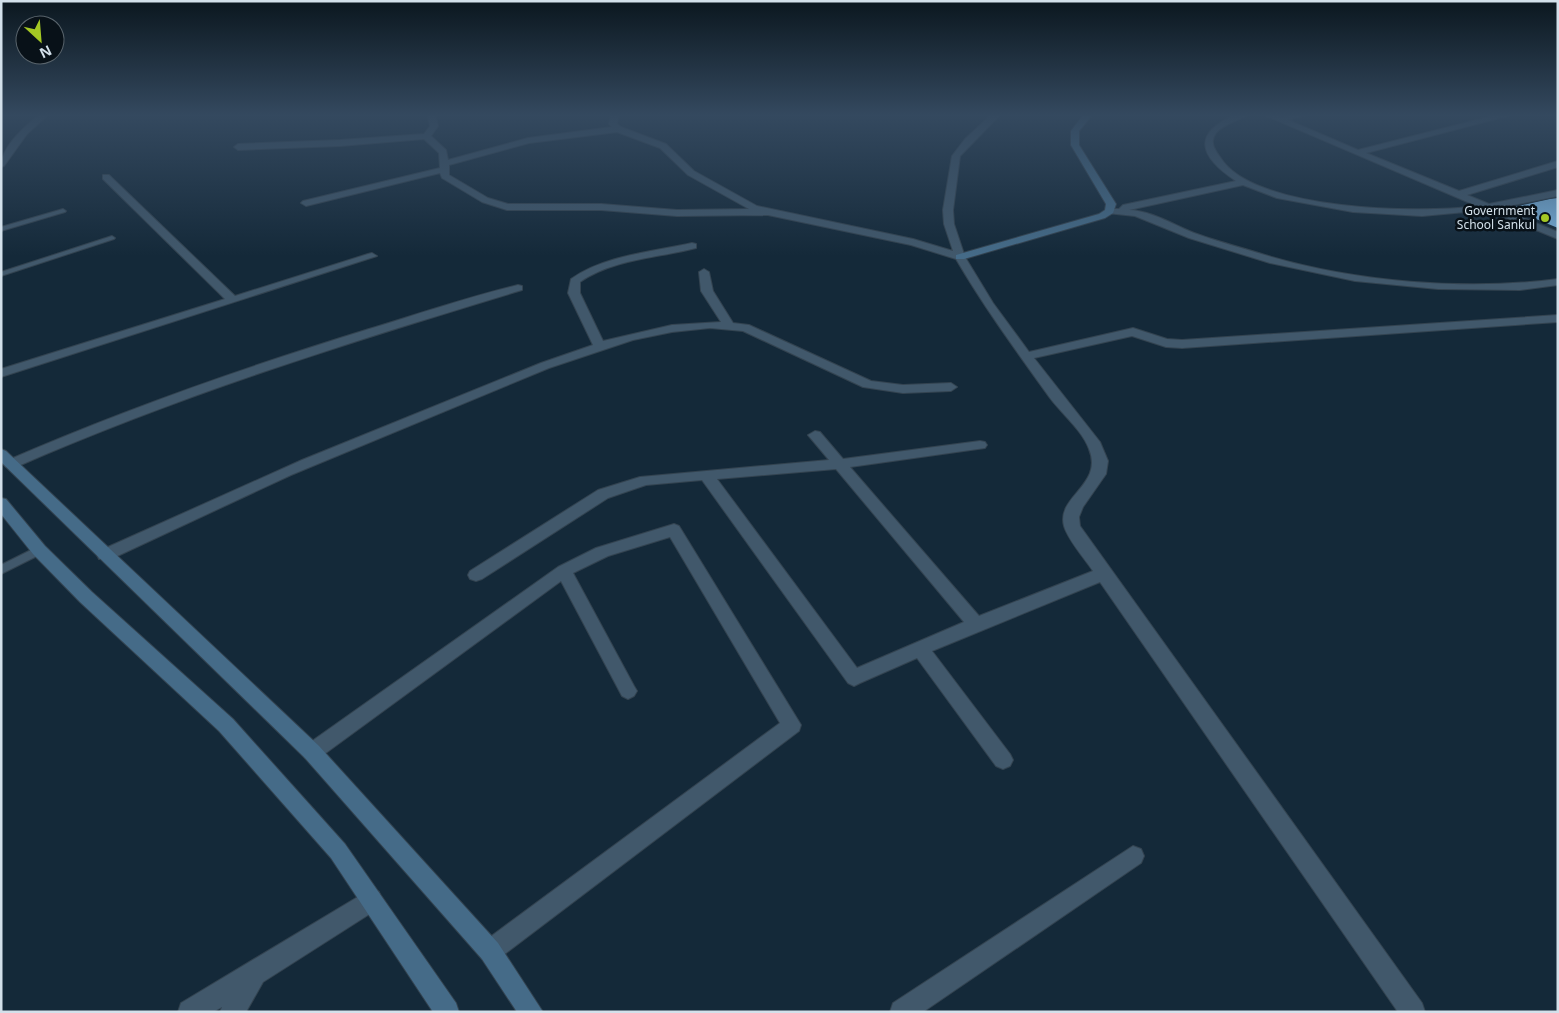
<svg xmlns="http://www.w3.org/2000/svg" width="1559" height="1013" font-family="'Noto Sans',sans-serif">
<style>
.building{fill:#79b1dc}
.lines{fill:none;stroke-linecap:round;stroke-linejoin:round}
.lane-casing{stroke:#334350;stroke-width:2}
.street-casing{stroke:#334350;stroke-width:2}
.secondary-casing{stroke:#334350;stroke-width:2}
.lane{fill:#41586b;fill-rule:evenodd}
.street{fill:#41586b;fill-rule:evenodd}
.secondary{fill:#456b88;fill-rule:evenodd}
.poi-dot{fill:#a4c824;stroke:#081118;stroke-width:2}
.labels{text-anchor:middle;stroke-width:5;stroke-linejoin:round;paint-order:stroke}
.far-poi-label{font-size:12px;fill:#d3e0ea;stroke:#081118;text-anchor:end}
</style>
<rect width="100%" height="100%" fill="#142939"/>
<polygon class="building" points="1558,198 1558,228 1509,208 1550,199"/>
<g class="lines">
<defs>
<g id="lane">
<polygon points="63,209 66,211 65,212 1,231 1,227"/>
<polygon points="112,236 115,238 114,239 1,276 1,272"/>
<polygon points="39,546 43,547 44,550 43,553 1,574 1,565"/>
</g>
<g id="street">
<path d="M40 114H49L27 134 4 166 1 167C1 146 25 127 40 114Z"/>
<path d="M427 114H435L438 126 431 136 446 150 448 160 528 138 612 127 609 124 611 114H619L617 124 621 127 666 144 694 171 757 206 913 239 953 251 944 224 943 210 952 156 965 139 992 114H1001L960 156 953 210 954 224 965 257 993 303 1029 352 1133 328 1167 339 1182 340 1558 315V322L1182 348 1166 347 1132 336 1034 358 1100 442 1108 461 1106 474 1083 507 1079 517 1080 526 1422 1003 1425 1012H1398L1100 582 932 651 1010 754 1013 760 1010 766 1003 769 996 766 917 658 860 683 854 686 848 683 702 480 646 485 608 498 482 579 476 581 470 579 468 575 470 571 598 490 640 477 829 460 808 435 815 431 820 432 843 459 980 441 985 442 987 445 985 448 850 467 979 616 1093 571C1085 559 1068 540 1064 526 1056 496 1104 485 1089 449 1082 430 1062 414 1050 398 1017 352 984 307 956 259L911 245 768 215 677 216 601 210H507L482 202 442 178 440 173 306 206 301 203 303 201 440 168 439 153 424 139 340 146 238 150 234 147 238 144 340 140 424 134 430 126ZM617 132 660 148 688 175 749 209 677 210 601 204H508L488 198 449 175V165L529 143ZM836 469 964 622 857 668 717 479Z"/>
<path d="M1237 114H1249C1239 121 1224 123 1216 133 1209 142 1215 150 1220 157 1252 211 1421 214 1477 206L1262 114H1274L1281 117 1309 114 1288 120 1358 150 1500 114H1515L1366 153 1459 191 1558 161V167L1467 195 1489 204 1558 190V196L1499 208 1558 232V239L1487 210 1422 216 1353 212 1277 198 1243 185 1129 210C1153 211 1175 226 1197 234 1219 242 1243 248 1265 255 1355 282 1465 291 1558 279V285L1520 290 1438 289 1355 281 1270 263 1189 238 1135 216 1107 213V209H1119L1123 205 1236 181C1200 157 1190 134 1237 114Z"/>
<polygon points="103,175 109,175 235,296 368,254 372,253 377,256 1,377 1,369 225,299 103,179"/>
<path d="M692 243 696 244V248C658 258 613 259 580 282V293L603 341 672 325 721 322 701 291 699 272 704 269 709 272 713 291 733 323 749 325 871 381 903 385 951 383 957 387 951 391 903 393 863 387 743 331 710 328 672 332 633 340 549 368 291 475 111 559H99L97 555 99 551 302 460 541 363 593 345 568 293 571 279C605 255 652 252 692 243Z"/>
<path d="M518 285 522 286V290C350 342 180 395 16 467H6L4 464 6 461C125 409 246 367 369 329 418 314 468 297 518 285Z"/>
<polygon points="674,524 679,526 801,725 799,731 498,959 490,962 482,959 479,951 482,943 780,723 670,537 608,556 573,573 634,686 637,691 634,696 628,699 622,696 561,581 319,758 312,761 305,758 302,752 305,746 558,567 596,548"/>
<polygon points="1133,846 1141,849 1144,856 1141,863 923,1012 890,1012 893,1003"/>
<polygon points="371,889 379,892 382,900 379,908 263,982 246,1012 220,1012 222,1007 213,1012 178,1012 181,1003"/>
</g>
<g id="secondary">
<polygon points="1084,114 1093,114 1079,131 1079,145 1116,204 1113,213 1105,218 964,259 956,259 956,255 1099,214 1105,210 1106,204 1071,145 1071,131"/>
<polygon points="1,449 6,451 319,746 498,943 543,1012 517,1012 482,959 305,758 1,462"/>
<polygon points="1,498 6,499 45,546 92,592 233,719 345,844 456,1003 459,1012 433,1012 331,858 219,731 80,602 33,554 1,514"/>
</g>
</defs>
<use href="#lane" class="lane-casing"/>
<use href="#street" class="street-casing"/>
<use href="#secondary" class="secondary-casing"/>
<use href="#lane" class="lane"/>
<use href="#street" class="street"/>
<use href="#secondary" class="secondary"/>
</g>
<linearGradient id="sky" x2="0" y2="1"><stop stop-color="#0b171f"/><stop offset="0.45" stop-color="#34495f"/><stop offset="1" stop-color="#34495f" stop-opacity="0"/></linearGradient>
<rect width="1559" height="256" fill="url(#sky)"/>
<circle class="poi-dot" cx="1545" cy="218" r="5"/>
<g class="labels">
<g class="far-poi-label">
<text x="1535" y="215">Government<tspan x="1535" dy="14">School Sankul</tspan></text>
</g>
</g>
<rect width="1559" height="1013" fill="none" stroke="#d3e0ea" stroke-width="5"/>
<g transform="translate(40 40) rotate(154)"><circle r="24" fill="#081118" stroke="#59646c"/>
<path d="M0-4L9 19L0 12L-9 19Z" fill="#a4c824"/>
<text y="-8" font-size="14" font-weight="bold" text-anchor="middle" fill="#d3e0ea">N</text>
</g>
</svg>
